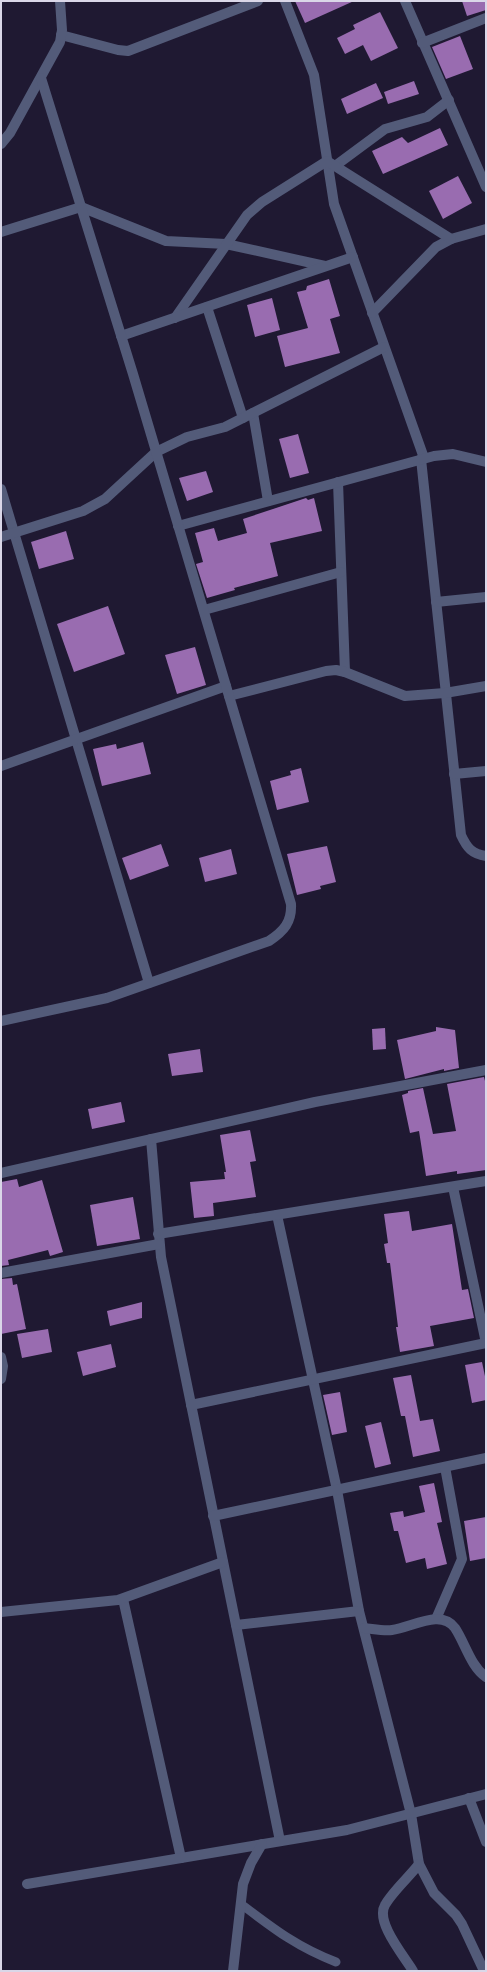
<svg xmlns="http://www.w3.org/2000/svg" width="487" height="1972" font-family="'Titillium Web',sans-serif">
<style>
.building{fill:#996cb0}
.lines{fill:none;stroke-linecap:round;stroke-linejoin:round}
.lane{stroke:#535b79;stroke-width:9}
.street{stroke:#535b79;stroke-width:10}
</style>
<rect width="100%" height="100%" fill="#1f1932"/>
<g class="building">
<polygon points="295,1 354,1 305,23"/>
<polygon points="462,1 486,1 486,10 467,16"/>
<polygon points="380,12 398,48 371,61 363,45 345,54 337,38 355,29 353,25"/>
<polygon points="460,36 473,69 446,79 432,47"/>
<polygon points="414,81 419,94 388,104 384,92"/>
<polygon points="376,83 383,98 347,114 341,99"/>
<polygon points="440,128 448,145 383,174 372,151 402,137 408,143"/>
<polygon points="458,176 472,203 443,219 429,191"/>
<polygon points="329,279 340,316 330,319 340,353 285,367 277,336 308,328 297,292 306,290 307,286"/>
<polygon points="272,298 280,330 255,337 247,305"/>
<polygon points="298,434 309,473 290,478 279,439"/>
<polygon points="206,471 213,492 187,501 179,478"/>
<polygon points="306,498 308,500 314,498 322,531 270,543 278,576 234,588 235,590 207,598 196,564 203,562 195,533 214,528 218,541 247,533 243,519"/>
<polygon points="66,531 74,559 39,569 31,542"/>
<polygon points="108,606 125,654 74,672 57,624"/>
<polygon points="195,647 206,685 177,694 165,655"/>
<polygon points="143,742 151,774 102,786 93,749 116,744 117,749"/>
<polygon points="301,768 309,802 277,810 270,781 291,775 290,771"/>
<polygon points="161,844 169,866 130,880 122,858"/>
<polygon points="327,846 336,882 320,886 321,889 297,895 287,854"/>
<polygon points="231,849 237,874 205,882 199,858"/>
<polygon points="436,1027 455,1030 459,1068 444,1071 444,1069 405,1079 397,1040 436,1031"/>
<polygon points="385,1028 386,1049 373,1050 372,1029"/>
<polygon points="200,1049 203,1072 172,1076 168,1054"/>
<polygon points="484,1077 486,1085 486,1170 457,1174 457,1171 426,1176 419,1131 410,1133 402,1095 408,1093 408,1091 423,1088 433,1134 456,1131 447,1084"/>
<polygon points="121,1102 125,1122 92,1129 88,1109"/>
<polygon points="250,1130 256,1161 250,1162 256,1197 213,1203 214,1216 194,1218 190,1182 225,1179 224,1172 226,1172 220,1135"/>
<polygon points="17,1179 19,1187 42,1180 63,1252 50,1256 48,1250 8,1260 9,1265 1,1266 1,1182"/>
<polygon points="133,1197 140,1239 97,1246 90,1205"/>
<polygon points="409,1211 412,1231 452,1224 462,1290 468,1289 474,1318 430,1326 434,1346 400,1352 396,1327 398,1327 390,1263 387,1263 384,1244 388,1243 384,1214"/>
<polygon points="12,1278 13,1285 17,1284 26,1329 1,1334 1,1279"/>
<polygon points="142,1302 142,1318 110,1326 107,1311"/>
<polygon points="48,1329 52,1352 22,1358 17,1334"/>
<polygon points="111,1344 116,1367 83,1376 77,1352"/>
<polygon points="482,1362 486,1381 486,1400 472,1403 465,1365"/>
<polygon points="411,1375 420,1421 433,1419 440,1451 413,1457 405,1416 401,1416 393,1378"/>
<polygon points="340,1392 347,1432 332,1435 323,1395"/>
<polygon points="381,1422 391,1464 375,1468 365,1426"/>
<polygon points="434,1483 442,1522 437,1523 447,1564 427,1569 425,1558 406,1563 398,1531 394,1531 390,1513 403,1511 404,1517 425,1512 419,1486"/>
<polygon points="486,1517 486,1558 470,1561 464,1521"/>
</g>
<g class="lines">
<path class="lane" d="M241 1904C274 1929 297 1947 336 1962"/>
<g class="street">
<polyline points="285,1 314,75 334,204 424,458"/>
<polyline points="405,1 486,187"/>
<polyline points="61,35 118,50 128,51 258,1"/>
<polyline points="422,43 486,18"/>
<polyline points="1,144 10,133 60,42 62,30 60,1"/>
<polyline points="335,166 385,129 427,117 449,100"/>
<polyline points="1,232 81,207 166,241 226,244 325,266"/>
<polyline points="207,307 243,418"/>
<polyline points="372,313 436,247 451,239 486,229"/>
<polyline points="175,318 247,215 262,202 327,161 451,239"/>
<polyline points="121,336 353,257"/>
<polyline points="253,413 268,501"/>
<path d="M421 459 461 835C467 848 472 854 486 856"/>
<polyline points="338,482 345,672"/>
<polyline points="1,489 149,983"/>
<polyline points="178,526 434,456 453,454 486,462"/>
<polyline points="1,537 83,511 105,499 156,452 187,437 225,427 384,347"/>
<polyline points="436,602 486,597"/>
<polyline points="204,610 341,572"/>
<polyline points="229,696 326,671 336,670 345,672 405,696 445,693 486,686"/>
<polyline points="1,766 226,686"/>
<polyline points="454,774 486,771"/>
<path d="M1 1021 107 998 269 941C284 931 292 922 291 904L133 374 41 78"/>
<polyline points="151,1139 161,1257 280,1841"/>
<polyline points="1,1173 315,1102 486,1070"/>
<polyline points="453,1187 486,1343"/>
<polyline points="277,1215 337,1490 359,1611 411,1814 419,1864 434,1893 456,1915 462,1924 484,1971"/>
<polyline points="158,1234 486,1181"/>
<polyline points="1,1273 159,1244"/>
<polyline points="1,1357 3,1366 1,1379"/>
<polyline points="191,1405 486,1343"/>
<polyline points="213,1516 486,1458"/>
<polyline points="123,1599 181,1858"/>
<polyline points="1,1612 118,1600 223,1562"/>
<polyline points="436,1619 462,1559 445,1467"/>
<polyline points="236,1625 359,1611"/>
<path d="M364 1628C374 1629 383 1631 392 1630 411 1628 441 1608 455 1628 465 1643 471 1667 486 1677"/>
<polyline points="469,1798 486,1842"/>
<polyline points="27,1884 347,1830 486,1794"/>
<polyline points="233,1971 243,1884 251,1863 262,1844"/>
<path d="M413 1971C404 1956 375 1922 385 1905 392 1892 410 1876 419 1864"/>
</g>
</g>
<rect width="487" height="1972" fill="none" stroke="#dad7e8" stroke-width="4"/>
</svg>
